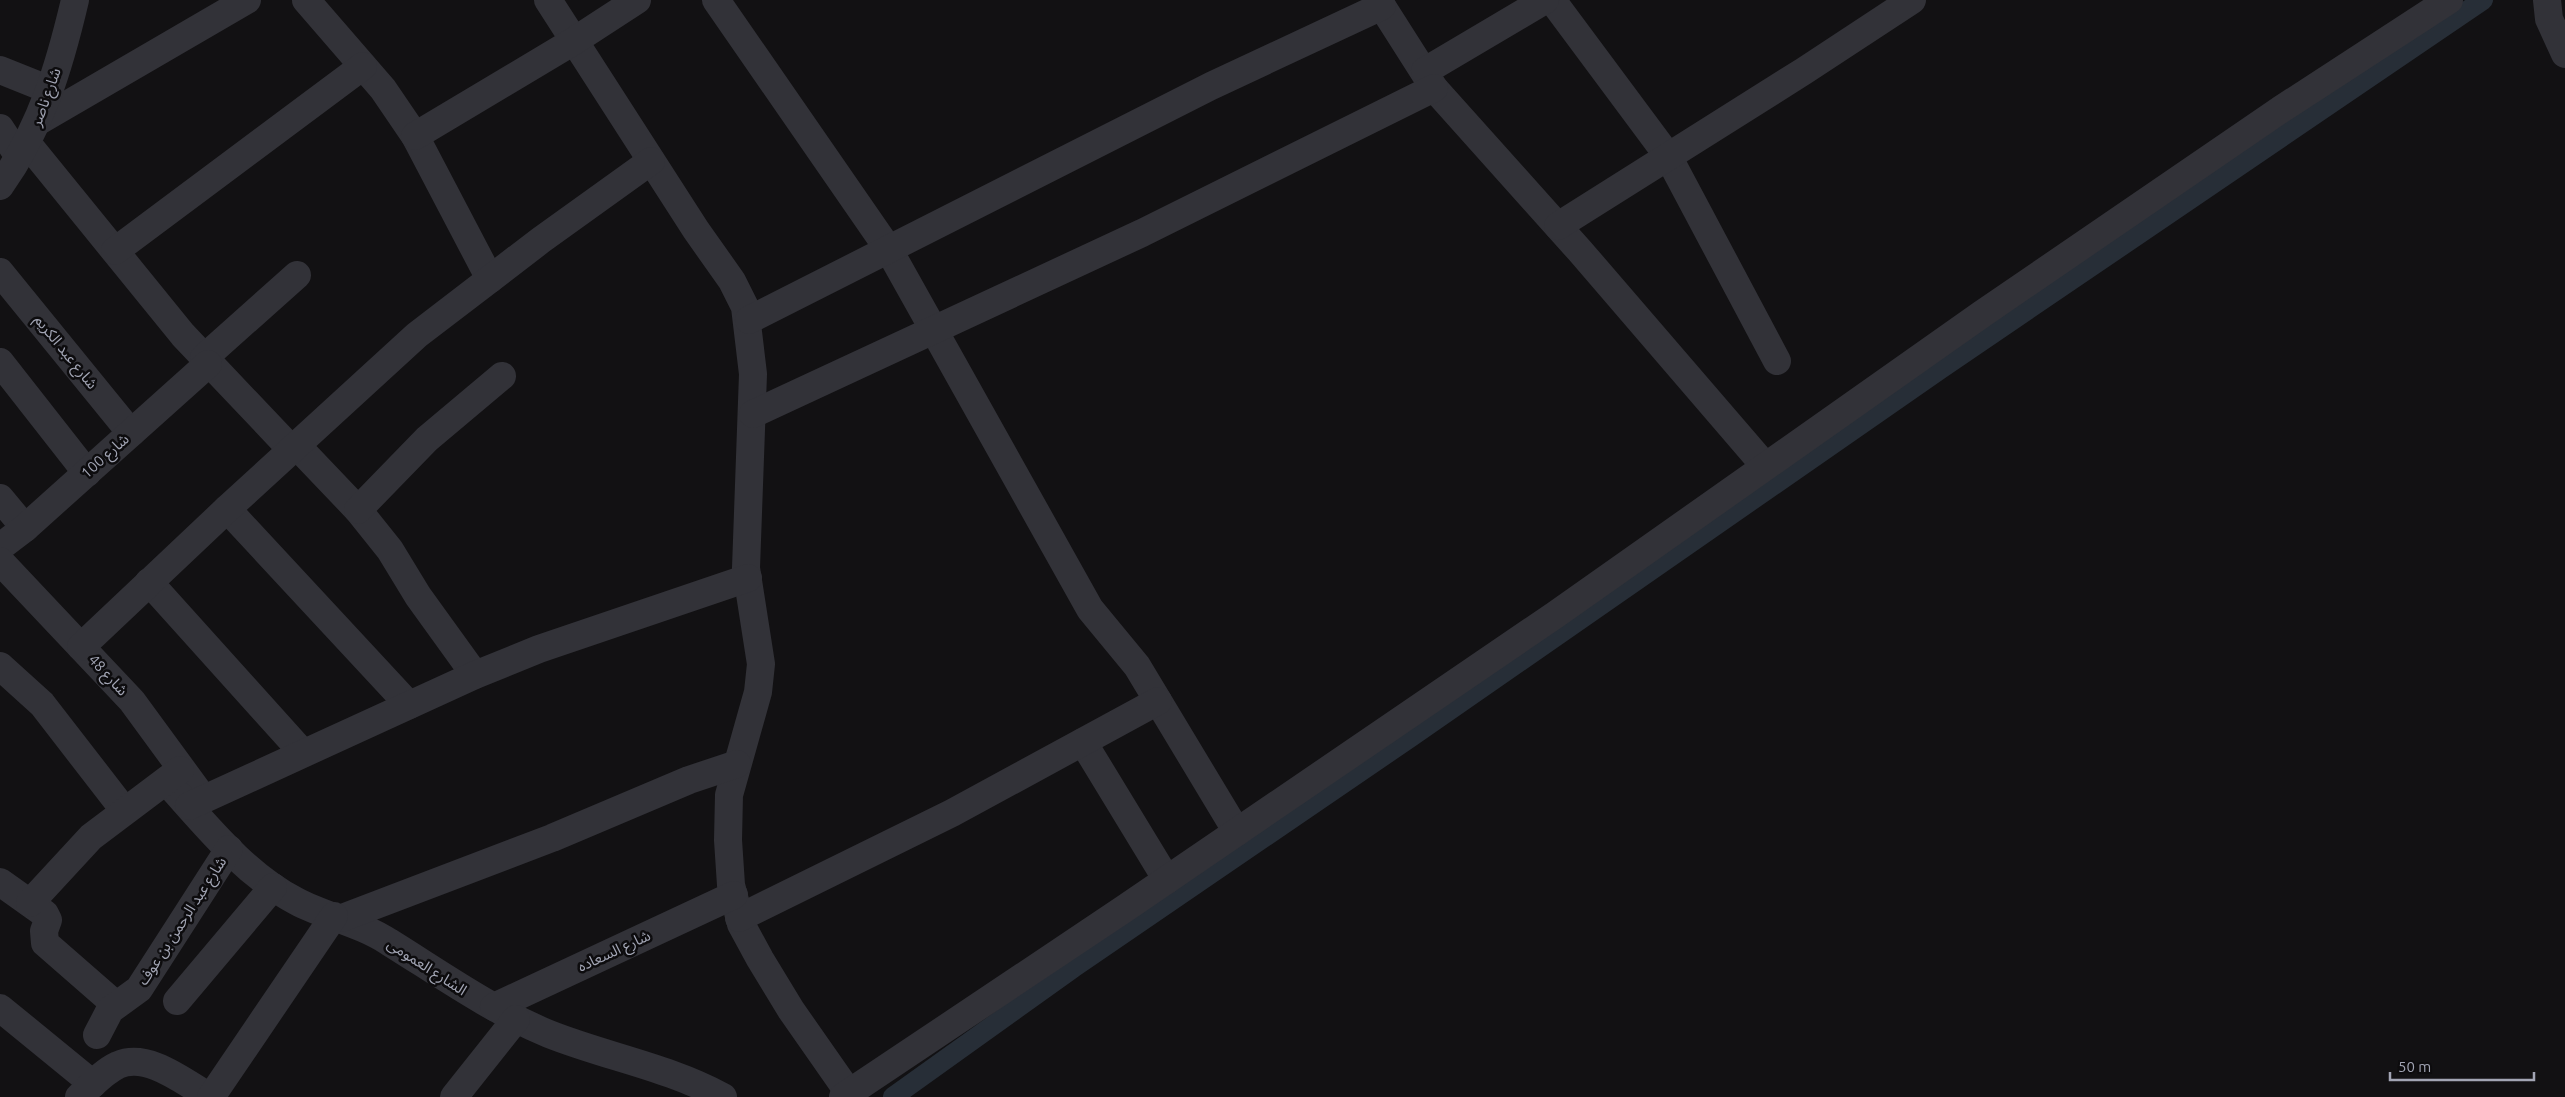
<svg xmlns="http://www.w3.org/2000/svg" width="2565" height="1097" font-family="Ubuntu,'Noto Sans Arabic',sans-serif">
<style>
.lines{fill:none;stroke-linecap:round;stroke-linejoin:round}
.canal{stroke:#272e37;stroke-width:20}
.minor{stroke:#323238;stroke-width:28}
.labels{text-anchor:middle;stroke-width:5;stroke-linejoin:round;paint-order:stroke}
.street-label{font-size:15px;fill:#a2a5b4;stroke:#0d0c0e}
</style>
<rect width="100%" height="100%" fill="#121113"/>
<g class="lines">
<polyline class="canal" points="893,1097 1073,968 1411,737 1942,368 2483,0"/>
<g class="minor">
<polyline points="306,0 383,89 415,136 490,279"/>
<polyline points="548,0 696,230 732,281 745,307 753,374 746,568 761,664 758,692 729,795 728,840 731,885 741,924 760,959 791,1010 849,1093"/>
<polyline points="716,0 889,250 1090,609 1137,666 1237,832"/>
<polyline points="1378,0 1434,88 1580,251 1765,466"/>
<polyline points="1552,0 1668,156 1777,361"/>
<polyline points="2547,0 2549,19 2565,54"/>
<polyline points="0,70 50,90"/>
<polyline points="1425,71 1545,0"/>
<polyline points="39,121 247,0"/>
<polyline points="0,128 19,157"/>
<polyline points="415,136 574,41 637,0"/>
<polyline points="27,143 183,335 292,450"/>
<path d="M0 186C41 128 59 68 75 0"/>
<polyline points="1558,226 1804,71 1912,0"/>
<polyline points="115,251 363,66"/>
<polyline points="0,272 131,433"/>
<polyline points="749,320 1211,86 1382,6"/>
<polyline points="204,358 297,275"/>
<polyline points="0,362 87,473"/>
<polyline points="753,414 1142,233 1434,88"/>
<polyline points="297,446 358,510 390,550 418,596 475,675"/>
<polyline points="0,498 25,528"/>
<polyline points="227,509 409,705"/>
<polyline points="358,510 427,439 502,376"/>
<polyline points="0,547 25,528 208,364"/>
<polyline points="0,561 132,701 203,798"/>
<polyline points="149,582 303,753"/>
<polyline points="81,647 227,509 417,335 541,240 651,161"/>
<polyline points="0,666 42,704 124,810"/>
<polyline points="1083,742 1167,880"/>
<path d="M166 781C205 824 244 874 296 901 326 917 360 923 389 942 442 975 491 1010 549 1034 607 1057 668 1067 723 1097"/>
<polyline points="189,806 475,675 539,649 748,578"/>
<polyline points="0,882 45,914 48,920 44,931 45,943 116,1005"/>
<polyline points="30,903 91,837 180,770"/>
<polyline points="342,918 552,838 689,780 737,764"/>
<polyline points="739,918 952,813 1158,701"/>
<polyline points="177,1001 273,887"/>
<polyline points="494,1007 734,895"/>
<polyline points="0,1008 93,1084"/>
<polyline points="97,1035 110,1010 139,989 229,849"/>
<path d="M79 1097C91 1086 103 1072 118 1065 148 1052 184 1082 210 1097"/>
<polyline points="211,1097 334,916"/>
<polyline points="454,1097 516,1019"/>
<polyline points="843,1097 1124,909 1555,615 1982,314 2280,110 2449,0"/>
</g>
</g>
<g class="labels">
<g class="street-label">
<text transform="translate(46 97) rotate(-70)" y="5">شارع ناصر</text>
<text transform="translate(66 352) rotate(51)" y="5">شارع عبد الكريم</text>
<text transform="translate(105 456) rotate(-42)" y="5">شارع 100</text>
<text transform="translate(108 675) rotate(47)" y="5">شارع 48</text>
<text transform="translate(182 921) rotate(-57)" y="5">شارع عبد الرحمن بن عوف</text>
<text transform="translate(614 951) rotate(-25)" y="5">شارع السعاده</text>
<text transform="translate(427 967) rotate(33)" y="5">الشارع العمومى</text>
</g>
</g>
<path d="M2390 1072v8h144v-8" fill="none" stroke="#a2a5b4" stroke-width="2.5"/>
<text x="2398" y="1072" font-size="15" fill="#a2a5b4" stroke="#0d0c0e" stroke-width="4" paint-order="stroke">50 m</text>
</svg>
